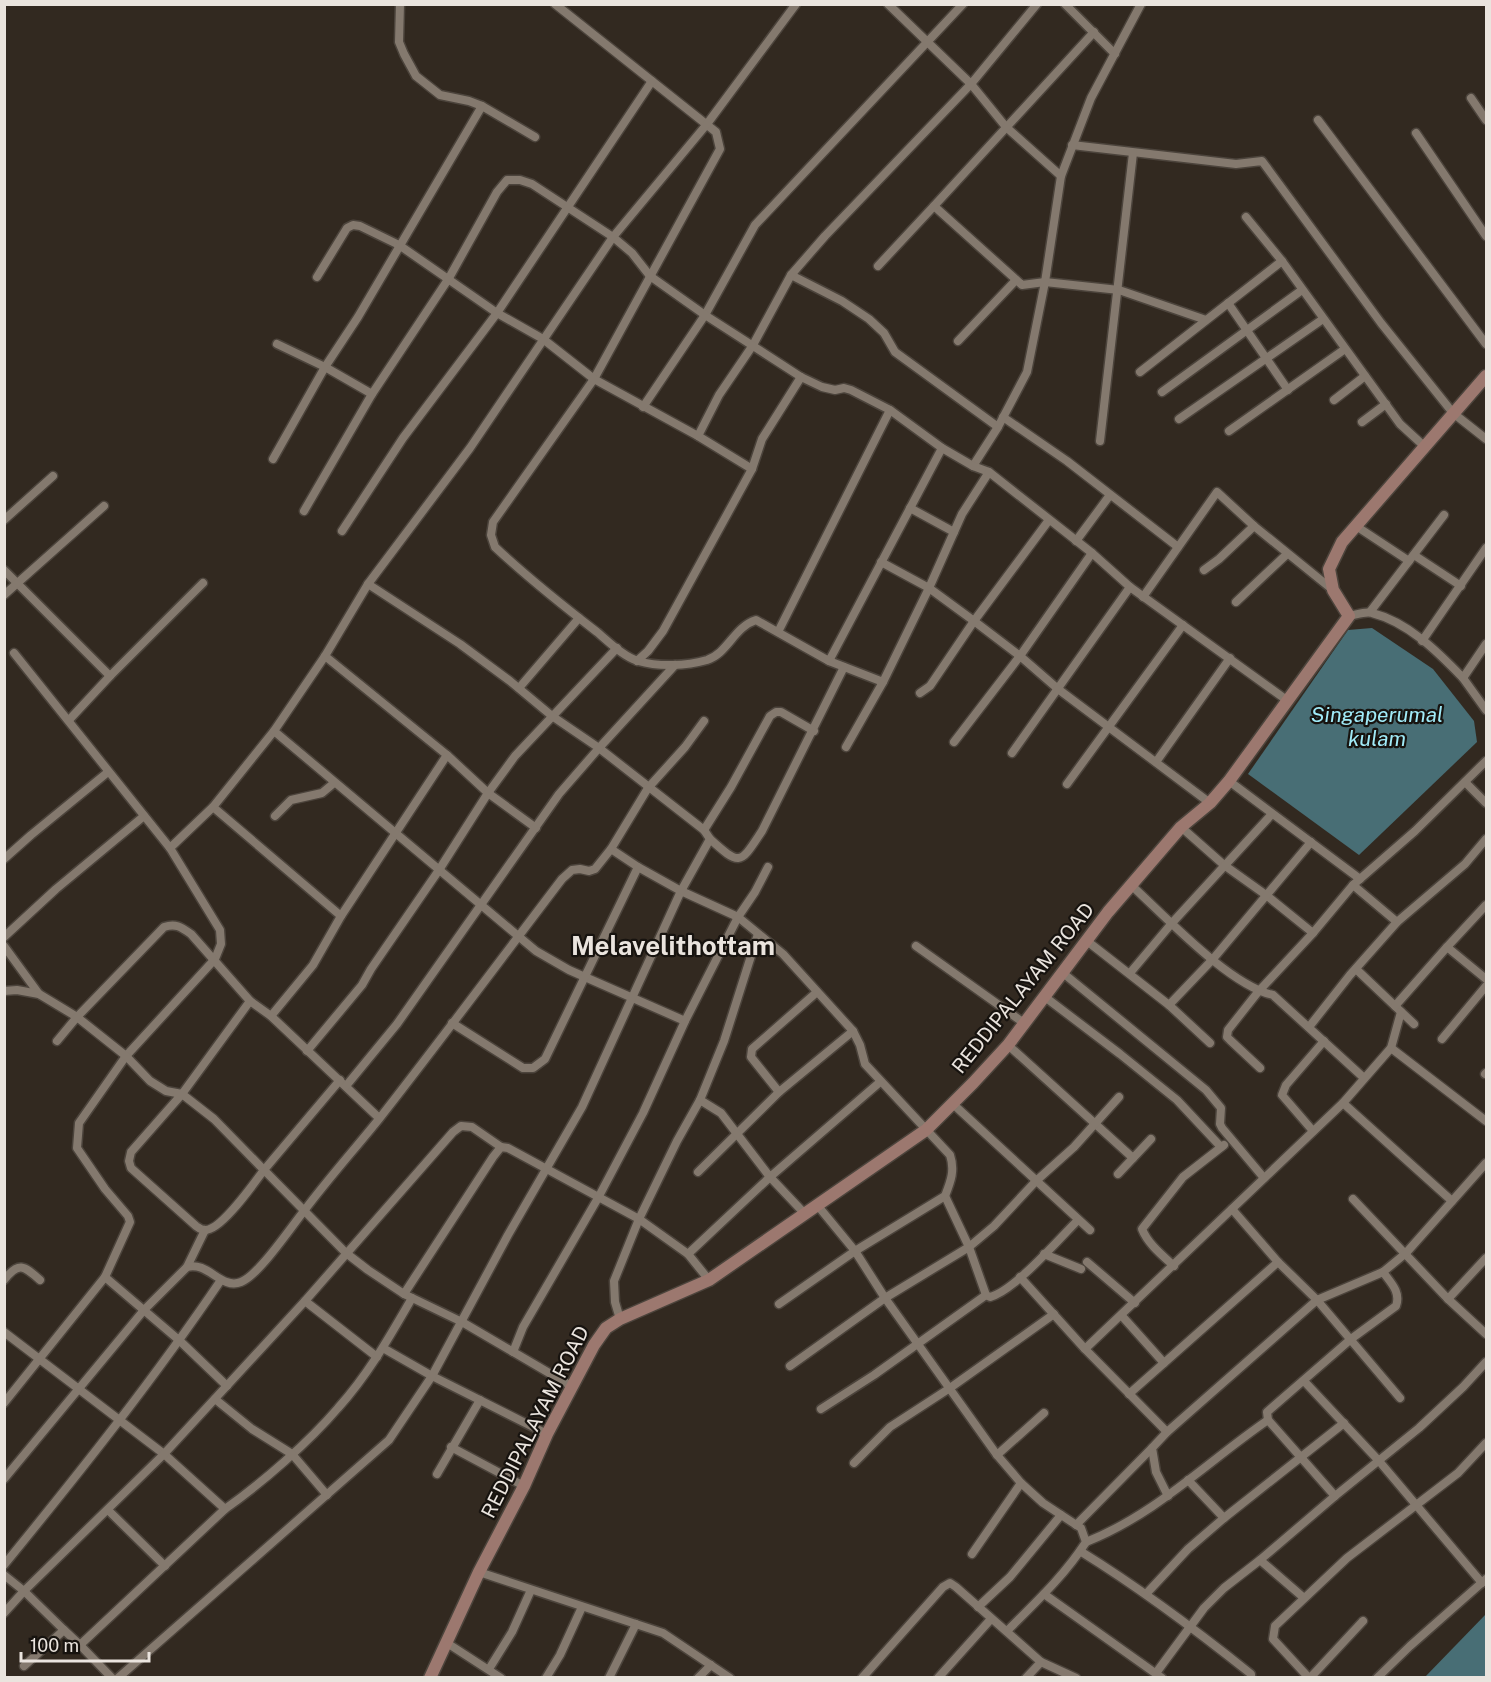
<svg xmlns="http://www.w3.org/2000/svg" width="1491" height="1682" font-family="'Public Sans',sans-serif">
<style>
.water{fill:#486e75}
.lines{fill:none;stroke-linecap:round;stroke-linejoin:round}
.minor-casing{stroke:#4c443c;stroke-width:11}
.secondary-casing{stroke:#4c443c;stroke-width:15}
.minor{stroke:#84796e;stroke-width:8}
.secondary{stroke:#9c786f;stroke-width:12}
.labels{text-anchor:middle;stroke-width:4.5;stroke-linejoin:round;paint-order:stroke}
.street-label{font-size:20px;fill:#eae4de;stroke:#17130f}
.water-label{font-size:21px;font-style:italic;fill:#a1ebf8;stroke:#17130f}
.district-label{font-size:26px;font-weight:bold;fill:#eae4de;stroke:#17130f}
</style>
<rect width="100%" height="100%" fill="#322920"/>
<g class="water">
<polygon points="1372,628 1433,669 1474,721 1477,742 1359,855 1248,774 1348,630"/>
<polygon points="1486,1614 1486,1677 1425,1677"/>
</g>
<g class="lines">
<defs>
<g id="minor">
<polyline points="400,4 399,42 404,54 416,76 440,95 469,101 482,106 535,137"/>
<path d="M555 4 716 132 720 149 594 379 493 522 491 535 495 547C527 577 562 605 597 632 609 642 624 657 638 661 659 667 686 666 707 660 728 653 734 627 756 620L829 661 942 448"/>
<polyline points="888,4 971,84 1006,127 1061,176"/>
<polyline points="1065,4 1115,54"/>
<polyline points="1094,32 934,206 1022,285 1045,282 1119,290 1206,320"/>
<polyline points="1471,98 1486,120"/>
<polyline points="1318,120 1486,344"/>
<polyline points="1416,133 1486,236"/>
<polyline points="1072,145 1236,164 1262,161 1381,323 1453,413 1486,439"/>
<polyline points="1246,217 1282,261 1400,424 1424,446"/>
<polyline points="878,266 934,206"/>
<polyline points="791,275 842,301 869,319 884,333 895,352 998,427"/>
<polyline points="317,277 347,228 353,225 360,226 399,245 497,313 543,339 594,379 698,436 752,469"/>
<polyline points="1228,303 1288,390"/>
<polyline points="958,341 1016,280"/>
<polyline points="277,344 325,367 372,394"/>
<polyline points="1140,372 1282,261"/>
<polyline points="1162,392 1302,290"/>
<polyline points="1334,400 1365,376"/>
<polyline points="643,407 705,315 755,225 963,4"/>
<polyline points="1003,417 1067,461 1178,547"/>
<polyline points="1179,419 1323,319"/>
<polyline points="1362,422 1386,404"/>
<polyline points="1229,431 1345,349"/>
<polyline points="698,436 719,395 753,345 791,275 825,236 971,84 1037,4"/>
<polyline points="1100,441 1133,153"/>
<polyline points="273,459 325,367 358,317 482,106"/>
<polyline points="973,466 998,427 1027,372 1045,282 1061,176 1091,98 1141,4"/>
<polyline points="910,508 954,532"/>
<polyline points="304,511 372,394 449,278 497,192 507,180 520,180 532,184 613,237 632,253 650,276 705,315 801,377 822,387 835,390 844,388 851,390 890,410 942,448 973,466 989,472 1092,553 1130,587 1288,701"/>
<polyline points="4,520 53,476"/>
<polyline points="1356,526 1409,561"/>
<polyline points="342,531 403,438 497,313 652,81"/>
<polyline points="1076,541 1110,495"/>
<polyline points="1414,555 1461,586"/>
<polyline points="881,562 929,588 974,621 1020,656 1058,689 1210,803"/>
<polyline points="4,570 110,676"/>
<polyline points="1204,570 1219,559 1254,526"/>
<polyline points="4,595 104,506"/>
<polyline points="1143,597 1217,492 1254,526 1333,590"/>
<polyline points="1236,602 1287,554"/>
<polyline points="1370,612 1444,515"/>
<path d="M1349 616C1356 615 1365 611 1372 613 1408 622 1438 652 1463 678L1486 644"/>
<polyline points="778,632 890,410"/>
<polyline points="1422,641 1486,548"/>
<polyline points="14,653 170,848 220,930 221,944 215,959 126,1056 79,1123 77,1148 105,1189 128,1216 130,1222 105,1277"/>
<polyline points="325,656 447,755 488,793 536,828"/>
<polyline points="637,661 648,651 663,631 752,469 762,439 801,377"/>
<polyline points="829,661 883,682 929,588 962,514 989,472"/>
<polyline points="675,665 599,748 704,830"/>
<polyline points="1463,678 1486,710"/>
<polyline points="519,688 579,618"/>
<polyline points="920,693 930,686 974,621 1049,520"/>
<polyline points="69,720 110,676 203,583"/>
<path d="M704 721 685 747 648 788 611 849 638 867 681 891 738 917 783 954 853 1031 860 1045 865 1064 950 1155C955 1170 951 1181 945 1196L855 1251 779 1304"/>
<polyline points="954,742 1020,656 1092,553"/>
<polyline points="846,747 883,682"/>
<polyline points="1012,753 1130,587"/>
<polyline points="1156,762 1230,658"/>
<polyline points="1229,781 1360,879"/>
<polyline points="1465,782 1486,803"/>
<polyline points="1067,784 1183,625"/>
<polyline points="213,807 341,916"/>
<polyline points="275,816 291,800 322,793 334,783"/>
<polyline points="1181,827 1224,865 1266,895 1313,933 1353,885 1415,831 1486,761"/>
<path d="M710 839C741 867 740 864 762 831L844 667"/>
<polyline points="170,848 213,807 274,731"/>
<polyline points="4,859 31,835 108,772"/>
<path d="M1131 885C1166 917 1229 985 1273 995L1364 1078"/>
<polyline points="1353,885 1397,922"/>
<polyline points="1486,905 1447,947 1486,979"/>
<polyline points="4,937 56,889 144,816"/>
<polyline points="1087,941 1169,1005 1210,1043"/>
<polyline points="4,946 39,994"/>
<polyline points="916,946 1024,1023"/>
<polyline points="1356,969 1414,1024"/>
<polyline points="1063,973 1206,1090 1221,1108 1220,1124 1222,1128 1264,1178"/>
<polyline points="1130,973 1172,923 1272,814"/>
<path d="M4 991 17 990 39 994 77 1017 126 1056 150 1081 166 1091 182 1094 214 1119 264 1170C254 1183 221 1231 205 1230 201 1230 199 1228 196 1226L131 1168 129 1161 131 1152 182 1094 250 1001"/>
<polyline points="1045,997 1120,1054 1177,1100 1221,1147"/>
<polyline points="1169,1005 1213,959 1311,842"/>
<polyline points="1395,1006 1447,947"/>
<polyline points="271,1016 313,965 341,916 447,755"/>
<polyline points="685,1021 569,970 536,951 274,731 325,656 368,584 470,448 613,237 707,124 796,4"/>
<polyline points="452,1023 523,1068 533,1068 545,1059 638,867"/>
<polyline points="1309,1027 1350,975 1397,922 1465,864 1486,839"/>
<polyline points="1442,1039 1486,986"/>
<path d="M57 1041 77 1017 164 927C176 923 181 927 191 934L250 1001 271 1016 379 1118"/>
<polyline points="1008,1045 1133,1158"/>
<polyline points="1391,1048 1486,1121"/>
<polyline points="307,1051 362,985 371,969 439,870 488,793 515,756 617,648"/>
<polyline points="1260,1068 1230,1040 1227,1037 1228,1030 1258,992 1313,933"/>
<polyline points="1485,1074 1486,1073"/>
<polyline points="340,1080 264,1170 346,1253 368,1270 404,1294 462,1322 573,1387"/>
<polyline points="346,1086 397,1024 559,794 599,748 552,716 510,681 460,644 368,584"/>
<polyline points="779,1092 751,1057 752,1049 817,992"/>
<polyline points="700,1100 724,1041 758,934"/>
<polyline points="1343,1103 1452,1201"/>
<polyline points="953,1104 1090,1230"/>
<polyline points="1313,1131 1282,1095 1286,1085 1324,1041"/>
<polyline points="698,1172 779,1092 853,1031"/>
<polyline points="1118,1174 1151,1139"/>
<path d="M945 1196 969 1247 986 1295 990 1297C1014 1291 1059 1239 1078 1220"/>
<polyline points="1353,1199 1448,1299 1486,1334"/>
<path d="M818 1206 855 1251 885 1298 997 1455 1021 1483 1043 1503 1081 1528 1086 1542C1065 1575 1035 1603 1007 1631"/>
<polyline points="1232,1209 1278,1262 1317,1300 1400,1398"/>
<polyline points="688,1254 639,1219 677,1141 700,1100 721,1113 770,1177 805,1214"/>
<polyline points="1044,1254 1081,1269"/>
<polyline points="1087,1262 1135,1303"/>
<path d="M1174 1266C1162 1255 1148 1244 1142 1229L1183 1177 1224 1145"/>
<polyline points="187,1267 205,1230"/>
<polyline points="1020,1277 1085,1349 1167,1432"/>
<path d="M4 1280C19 1261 24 1266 40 1280"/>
<polyline points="709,1280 688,1254 770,1177 880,1082"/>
<polyline points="404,1294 493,1157 501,1147 508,1148 639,1219 614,1281 615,1302 620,1319"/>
<polyline points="1448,1299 1486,1258"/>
<polyline points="305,1301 377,1357"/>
<polyline points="1122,1316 1164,1363"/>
<path d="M4 1332 164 1454 225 1509C262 1483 309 1442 338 1408 368 1375 390 1336 412 1298"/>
<polyline points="383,1348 432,1376 547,1434"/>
<polyline points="1085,1349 1343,1103 1391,1048 1401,1012"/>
<polyline points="513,1352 523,1327 598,1198 643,1113 685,1021 738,917 755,892 768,867"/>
<polyline points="790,1366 885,1298 969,1247 994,1226 1036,1181 1074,1147 1119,1097"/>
<polyline points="1304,1381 1379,1461 1482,1583"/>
<polyline points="1129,1394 1278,1262"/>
<polyline points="215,1399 252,1429 292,1454 327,1495"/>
<polyline points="4,1403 105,1277 180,1341 227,1386"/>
<polyline points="821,1409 874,1375 986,1295"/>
<polyline points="451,1447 524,1486"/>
<polyline points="997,1455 1044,1413"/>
<polyline points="854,1463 890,1427 950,1388 1054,1314"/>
<polyline points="437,1474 480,1400"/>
<path d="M4 1479 144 1310 187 1267C208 1261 221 1290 241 1282 259 1275 291 1227 304 1211 328 1179 354 1150 379 1119 441 1040 501 959 562 879L572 870 580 869 589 871 595 869 611 849"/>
<polyline points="1188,1480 1224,1518"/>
<polyline points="1168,1496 1156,1472 1152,1448 1167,1432 1317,1300 1383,1272"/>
<path d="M1335 1496 1268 1420 1267 1412 1351 1339 1396 1306C1401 1292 1391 1283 1383 1272L1406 1253 1486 1163"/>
<polyline points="108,1510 165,1566"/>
<polyline points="1076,1525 1152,1448"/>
<path d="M1086 1542C1155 1515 1208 1461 1268 1420"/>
<path d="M1080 1551C1140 1588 1196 1630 1251 1674V1678"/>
<polyline points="972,1554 1021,1483"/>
<polyline points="1260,1560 1304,1598"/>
<path d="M4 1565C80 1472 154 1379 221 1280"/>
<polyline points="479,1572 663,1633 730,1678"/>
<polyline points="4,1575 24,1591 64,1630"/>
<polyline points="1044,1594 1162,1678"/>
<polyline points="1146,1594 1188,1549 1224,1518 1344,1423"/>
<polyline points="978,1607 1010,1577 1061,1515"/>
<polyline points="4,1613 24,1591 164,1454 305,1301 453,1132 461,1126 472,1127 501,1147"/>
<polyline points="447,1643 501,1678"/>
<polyline points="1041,1662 1076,1678"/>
<polyline points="24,1666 64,1630 80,1645"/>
<polyline points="489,1669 512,1632 531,1590"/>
<polyline points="1156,1673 1204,1608 1224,1588 1260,1560 1335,1496 1419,1428 1463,1387 1486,1362"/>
<polyline points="112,1678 80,1645 225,1509"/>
<polyline points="118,1678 389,1440 432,1376 508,1235 582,1107 681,891 710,839 704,830 731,787 770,716 776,712 781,712 814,731"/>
<polyline points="546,1678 560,1655 582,1607"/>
<polyline points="609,1678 636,1624"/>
<polyline points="698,1678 711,1665"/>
<polyline points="862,1678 943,1587 950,1583 956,1587 1041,1662 1026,1678"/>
<polyline points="938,1678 991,1619"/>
<polyline points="1309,1678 1273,1639 1275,1626 1347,1558 1458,1473 1486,1443"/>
<polyline points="1310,1678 1363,1621"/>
<polyline points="1377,1678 1410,1646 1486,1579"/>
</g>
<polyline id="secondary" points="430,1678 479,1572 524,1486 547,1434 594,1345 606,1328 620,1319 709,1280 926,1130 973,1083 1008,1045 1108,912 1181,827 1210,803 1229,781 1349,616 1333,590 1329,569 1342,542 1486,376"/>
</defs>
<use href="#minor" class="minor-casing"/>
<use href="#secondary" class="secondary-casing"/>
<use href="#minor" class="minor"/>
<use href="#secondary" class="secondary"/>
</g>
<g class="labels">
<g class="street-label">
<text transform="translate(1023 988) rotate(-51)" y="7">REDDIPALAYAM ROAD</text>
<text transform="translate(535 1422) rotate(-63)" y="7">REDDIPALAYAM ROAD</text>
</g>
<g class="water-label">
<text x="1377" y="722">Singaperumal<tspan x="1377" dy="24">kulam</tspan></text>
</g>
<g class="district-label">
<text x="673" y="955">Melavelithottam</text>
</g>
</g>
<rect width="1491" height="1682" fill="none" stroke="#eae4de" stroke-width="12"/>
<path d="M21 1652v9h128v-9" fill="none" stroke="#eae4de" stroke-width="3"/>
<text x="30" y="1652" font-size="18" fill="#eae4de" stroke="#17130f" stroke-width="4.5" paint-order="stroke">100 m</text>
</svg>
